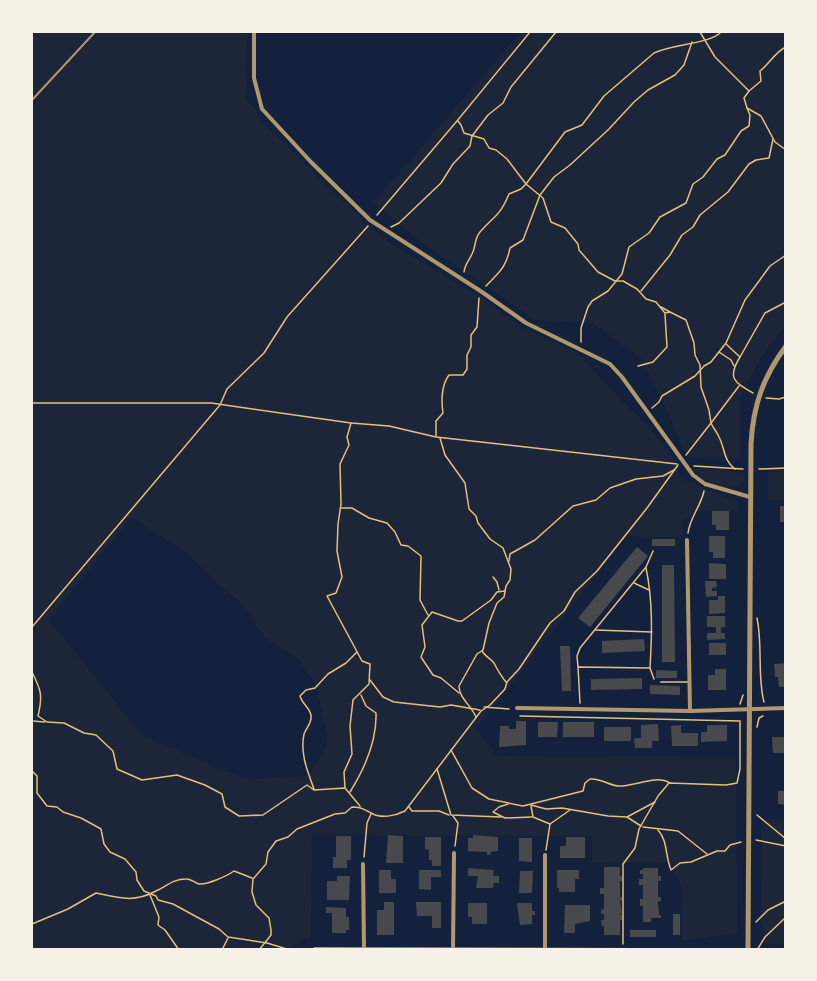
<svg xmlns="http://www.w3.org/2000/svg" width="817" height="981" font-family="'Noto Serif',serif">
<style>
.green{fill:#1d2539;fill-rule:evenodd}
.building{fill:#48494c}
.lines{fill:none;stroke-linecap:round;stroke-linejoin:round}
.path{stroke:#e5c07b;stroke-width:1.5}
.service{stroke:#b1986c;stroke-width:2}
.minor{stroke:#b1986c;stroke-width:4}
.tertiary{stroke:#b1986c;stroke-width:5}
</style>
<rect width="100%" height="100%" fill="#14213d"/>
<g class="green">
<path d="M32 32H248L245 66 247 99 268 128 380 237 484 299 521 327 576 352 660 440 674 458 681 479 737 501V511H698L683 521 682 537H635L628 535 476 729 497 756 736 757 737 933 682 941 683 889 670 863 592 862V836L312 835 311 939H303L285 950 32 949ZM131 517 189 554 215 582 240 601 265 638 296 656 316 684 328 742 308 776 248 780 143 736 49 620Z"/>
<polygon points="521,32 785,32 785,326 761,357 740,396 740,458 693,457 683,450 666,407 641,359 593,323 536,320 418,240 373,203"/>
<path d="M694 468 744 473V481C735 491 718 486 707 482 702 479 698 472 694 468Z"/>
<rect x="768" y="472" width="17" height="28"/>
<polygon points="762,818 785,820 785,945 766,944 761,920"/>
</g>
<g class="building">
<rect x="780" y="506" width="6" height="16"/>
<polygon points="712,511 729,511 729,530 716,530 716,525 712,525"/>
<polygon points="709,536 725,536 725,558 713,558 713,552 709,552"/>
<rect x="652" y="539" width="23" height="7"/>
<polygon points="637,547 648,556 590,627 578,618"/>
<polygon points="709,563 726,564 726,579 709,579"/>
<polygon points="662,565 674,565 675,662 662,662"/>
<polygon points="705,581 716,581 717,587 712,588 712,591 717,591 717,596 706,597"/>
<polygon points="718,596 725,596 725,613 709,614 709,600 718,600"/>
<polygon points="707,616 725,616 725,627 721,627 721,633 725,633 725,639 707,640 707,633 716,633 716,627 707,627"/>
<polygon points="644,639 645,651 602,653 602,641"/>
<rect x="709" y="643" width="17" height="12"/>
<polygon points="560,646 570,646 571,691 562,691"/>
<polygon points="786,663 786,687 779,687 778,677 775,677 774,664"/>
<polygon points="715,669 726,669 726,690 708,690 708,675 715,675"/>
<polygon points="656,670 677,671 677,678 656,678"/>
<polygon points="642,678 642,689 591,690 591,679"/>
<polygon points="650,685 680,686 680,695 650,694"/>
<polygon points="516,721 526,721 526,745 499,747 500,726 509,726 509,729 516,729"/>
<polygon points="538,722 558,722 557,737 538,737"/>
<rect x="563" y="722" width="31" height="15"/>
<polygon points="658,724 659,741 652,741 652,748 635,748 634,738 641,738 641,725"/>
<polygon points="681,725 681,733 698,733 698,746 672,746 671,726"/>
<polygon points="707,725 727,725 727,741 701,742 701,732 707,732"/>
<rect x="604" y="727" width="27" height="14"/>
<polygon points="772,737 786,737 786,753 773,753"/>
<polygon points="778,791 786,791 786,805 778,804"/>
<polygon points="388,835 403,836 403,863 386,863"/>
<polygon points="473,835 498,837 498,851 490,852 491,855 487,855 487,852 468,851 468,838 473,838"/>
<polygon points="336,836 351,836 351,860 347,860 347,868 333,868 333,857 336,857"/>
<polygon points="425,837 441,837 441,866 432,866 432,860 429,860 429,850 425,849"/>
<polygon points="566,837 585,837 585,858 560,858 560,846 566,846"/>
<polygon points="519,838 532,838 532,862 519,861"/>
<polygon points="604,867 620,867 620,876 622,876 622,881 620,881 620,897 622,897 622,901 620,901 622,913 620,915 622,915 622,920 620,920 620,935 604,935 604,926 602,926 601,920 604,920 604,914 601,914 601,910 604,909 604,894 600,894 600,888 604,888"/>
<polygon points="468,868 494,870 493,876 499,876 499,883 494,883 493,888 476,888 478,876 468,876"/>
<polygon points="643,868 658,868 658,876 661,876 661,881 658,881 658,897 661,897 661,901 658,901 659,915 661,915 661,918 651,918 651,922 643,922 643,906 640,906 640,899 643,899 643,885 639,885 639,879 643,879 643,874 640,874 640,870 643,870"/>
<polygon points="379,870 391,870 391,879 396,879 396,893 379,893"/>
<polygon points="419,870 441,870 441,877 431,877 431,890 419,889"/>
<polygon points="557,870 579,870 579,879 575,879 575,892 559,892 559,888 557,888"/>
<polygon points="520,871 533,871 532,893 519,893"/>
<polygon points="337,876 350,876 349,900 327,900 327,881 337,881"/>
<polygon points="384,902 394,902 394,935 377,935 377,910 384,910"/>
<polygon points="416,902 441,902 441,928 432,928 432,916 417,916"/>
<polygon points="468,903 487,903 487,924 472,924 472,917 468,917"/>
<polygon points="517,903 532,903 532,911 535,911 535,915 532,915 532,924 520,925"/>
<polygon points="565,905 590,905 590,921 575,924 575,933 564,933"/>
<polygon points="326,907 346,908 346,917 349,917 349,930 346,930 346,933 332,933 332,913 326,913"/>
<rect x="673" y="914" width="7" height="21"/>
<rect x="630" y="930" width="26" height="7"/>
</g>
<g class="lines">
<g class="path">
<polyline points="700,32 715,57 749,91 744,98 747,108 761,116 775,142 786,150"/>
<path d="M749 91 761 81 760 71C769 64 776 51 786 47"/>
<polyline points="458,121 461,125 464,133 484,139 489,148 496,150 507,159 526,184 543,198 551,222 565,228 578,244 579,250 598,272 615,281 623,281 637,289 646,299 656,302 665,313 670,312 686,320 694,343 695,355 700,365 701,387 709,410 711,423 686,455"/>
<polyline points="377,215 457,121 530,32"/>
<polyline points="391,227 399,223 441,183 453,164 470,146 472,136 488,115 503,103 511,87 556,32"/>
<path d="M464 272C465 264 469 261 472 254 476 247 474 239 480 232 494 216 500 216 509 194L521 189 526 184 565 132 582 125 604 96 654 53C673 44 710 44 721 32"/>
<path d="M486 286C499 272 506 268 510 248L523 240 540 195 554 177 570 165 609 129 634 102 648 90 675 75 684 65 692 42"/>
<polyline points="641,291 670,255 682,235 693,227 700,215 728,192 749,164 756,160 769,158 773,139"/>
<polyline points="661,307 670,312"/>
<polyline points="581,342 581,328 588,307 592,301 608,291 622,274 629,247 649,233 660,217 686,203 693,184 703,177 717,159 725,155 741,131 749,126 750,115 747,108"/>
<path d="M726 344 740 357C727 378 734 382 753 393"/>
<polyline points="719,352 731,360 734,366"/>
<polyline points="740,357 765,313 786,302"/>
<polyline points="638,366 653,362 667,347 665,314"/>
<polyline points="766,398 779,399 786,397"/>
<polyline points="32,403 211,403 351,423 389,426 436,437 677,464"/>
<polyline points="652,408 659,402 662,396 695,376 704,366 711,362 726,343 745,300 770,266 786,255"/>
<path d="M436 436V421L443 413C441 399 441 386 449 375H463L467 369V355L471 347V335L477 327 479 298"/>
<path d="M440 438 445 455 465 483 469 509 476 516 478 523 490 539 503 548 511 569 510 580 506 586 504 597 497 603 489 623 483 650 477 654 459 686C459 698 471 705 476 717"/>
<polyline points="694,466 743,469"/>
<path d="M735 469C723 460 725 448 719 437 717 432 713 428 711 423L739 386"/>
<polyline points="759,469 786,468"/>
<polyline points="341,508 352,508 369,518 387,523 395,532 401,545 408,546 421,556 420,600 428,615"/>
<path d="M688 533C690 517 701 506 704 491"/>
<polyline points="509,561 510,554 535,540 573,506 596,500 610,488 636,479 663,476 674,470"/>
<path d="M646 568C653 601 652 634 650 668"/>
<polyline points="493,577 497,582 499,590"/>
<polyline points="634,583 649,590"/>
<path d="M757 618C763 646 757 676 764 702"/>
<polyline points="32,627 220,405 227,389 264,353 287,317 368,226"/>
<polyline points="595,630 652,632"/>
<path d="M482 651C485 656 491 659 494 663 497 669 501 676 506 682"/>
<polyline points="578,667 577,656 580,648 646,567 653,551"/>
<path d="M32 672C41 690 43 695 38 716L47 722 64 723 84 733 96 735 113 751 117 769 142 780 177 775 205 785 222 794 225 807 239 816 263 815 307 785 314 790 345 788 360 806"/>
<polyline points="370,680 383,697 394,702 440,707 451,705 480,710"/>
<polyline points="459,693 441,678 433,675 421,657 425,647 422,625 432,612 458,621 462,621 491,600 497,592 505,591"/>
<polyline points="580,703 578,667 650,668 654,679"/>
<polyline points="740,704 743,695"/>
<polyline points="484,707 509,709"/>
<polyline points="520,716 740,721 740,769 737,783 726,785 669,783 658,796 639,829 635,848 623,864 623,944"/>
<polyline points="32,721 45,722"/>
<polyline points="757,727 759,718 763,716"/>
<path d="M451 750 472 788 489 799 523 806 583 791 585 783 590 779C601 778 608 785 618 786 635 787 655 774 670 783"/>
<polyline points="437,769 451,815 501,817"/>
<polyline points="32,771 37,776 37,793 47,806 57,807 63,812 81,818 101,829 104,844 110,852 125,859 136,872 137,880 144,891 156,896 158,900 173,904 219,929 228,937 267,943 290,950"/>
<polyline points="345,788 344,772 352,754 350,726 353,700 369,684 370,664 362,661 327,596 336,593 342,577 337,551 338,524 341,504 340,464 349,445 347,437 351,423"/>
<path d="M314 789C307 770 300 753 304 734 306 728 312 723 311 716 311 709 302 704 300 696L306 690 315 688 328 674 346 663 357 652"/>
<path d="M350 792C365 768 377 742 376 713L366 706 361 695"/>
<polyline points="508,804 499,807 493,812 505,818 532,817"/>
<polyline points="531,805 546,809 562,808 608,816 627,817"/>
<polyline points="531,806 533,817 550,824 546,850"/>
<polyline points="409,807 412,811 439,811 449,815"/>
<polyline points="757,815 786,839"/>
<polyline points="453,816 458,823 455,846"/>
<polyline points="550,824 570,810"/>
<polyline points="641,826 627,817 655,802"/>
<polyline points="643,827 678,831 707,854"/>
<path d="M658 830C668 841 665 856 671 870L680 863 691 862 717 851H725L730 845 741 842"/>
<polyline points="756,840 786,846"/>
<polyline points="364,857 367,823 371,814"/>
<polyline points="150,895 159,917 158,925 165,930 179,950"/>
<polyline points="756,922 768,910 786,901"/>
<path d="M32 924 68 909 96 893C119 898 134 903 156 891 167 886 173 879 186 879 190 878 195 883 199 884 207 885 227 876 234 871L252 878"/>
<polyline points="222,950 228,938"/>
<path d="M259 950 271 935V930L269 918 256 905 252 892 253 879 266 864 268 852 276 841 288 837 297 829 335 814 345 813 352 807C361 807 363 809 371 813 381 819 395 816 405 811L481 711 490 705 505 689 507 682 519 669 550 623 564 611 575 592 597 571 647 508 678 465"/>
<polyline points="757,950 765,937 786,917"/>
</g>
<g class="service">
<polyline points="32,100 95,32"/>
<polyline points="661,682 689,682"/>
</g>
<g class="minor">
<polyline points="254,32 254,78 262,109 311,162 370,220 482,292 526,323 610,364 622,377 693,475 705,484 750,497"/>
<polyline points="687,540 690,711"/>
<polyline points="517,708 690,711 786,708"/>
<polyline points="363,864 364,948"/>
<polyline points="315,949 637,950"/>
<polyline points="453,949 454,853"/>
<polyline points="545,949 545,855"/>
</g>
<path class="tertiary" d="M748 950 751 444C753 406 763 377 786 346"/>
</g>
<rect width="817" height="981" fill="none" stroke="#f6f1e7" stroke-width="66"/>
</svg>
